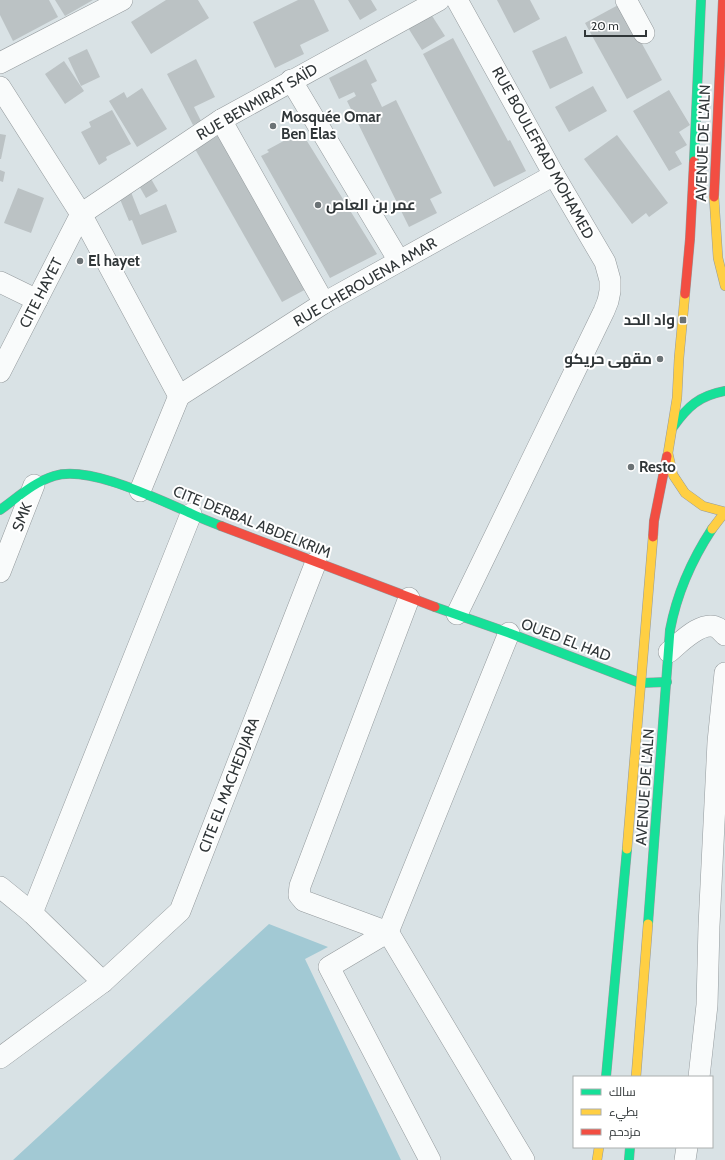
<svg xmlns="http://www.w3.org/2000/svg" width="725" height="1160" font-family="Cabin,Cairo,sans-serif">
<style>
.forest{fill:#a2c9d4}
.building{fill:#bbc2c4}
.lines{fill:none;stroke-linecap:round;stroke-linejoin:round}
.street-casing{stroke:#949a9d;stroke-width:22}
.fast-casing{stroke:#949a9d;stroke-width:10}
.slow-casing{stroke:#949a9d;stroke-width:10}
.jam-casing{stroke:#949a9d;stroke-width:10}
.street{stroke:#f9fbfb;stroke-width:21}
.fast{stroke:#16e098;stroke-width:9}
.slow{stroke:#ffcf43;stroke-width:9}
.jam{stroke:#f24e42;stroke-width:9}
.poi-dot{fill:#6b7275;stroke:#fff;stroke-width:1.5}
.labels{text-anchor:middle;stroke-width:4;stroke-linejoin:round;paint-order:stroke}
.street-label{font-size:15px;fill:#303638;stroke:#fff}
.poi-label{font-size:15px;font-weight:bold;fill:#303638;stroke:#fff;text-anchor:start}
</style>
<rect width="100%" height="100%" fill="#d9e2e5"/>
<polygon class="forest" points="269,924 328,947 305,959 401,1160 13,1160"/>
<g class="building">
<polygon points="0,0 49,0 58,17 13,41 0,15"/>
<polygon points="55,0 93,0 65,16"/>
<polygon points="166,0 198,0 209,18 151,54 131,22"/>
<polygon points="298,0 314,0 329,31 300,45 304,54 275,68 253,22"/>
<polygon points="348,0 371,0 377,10 360,20"/>
<polygon points="497,0 530,0 540,19 514,33"/>
<polygon points="620,4 662,80 627,99 585,23"/>
<polygon points="427,8 445,36 422,50 405,23"/>
<polygon points="566,36 583,73 550,89 532,51"/>
<polygon points="453,38 508,141 510,140 526,171 494,187 423,54"/>
<polygon points="87,49 100,77 81,86 68,58"/>
<polygon points="196,59 215,97 194,107 201,121 193,125 167,74"/>
<polygon points="366,59 377,81 371,84 382,107 396,100 442,193 430,199 437,213 409,227 347,101 356,96 354,92 339,99 329,78"/>
<polygon points="64,61 84,91 65,104 45,74"/>
<polygon points="593,86 607,111 569,132 555,107"/>
<polygon points="142,88 167,129 137,147 109,101 124,92 127,98"/>
<polygon points="669,90 690,125 679,132 687,145 675,152 682,164 669,171 633,111"/>
<polygon points="112,110 131,144 106,157 107,160 99,165 81,132 91,127 89,122"/>
<polygon points="228,130 310,287 282,302 195,149"/>
<polygon points="302,133 377,254 330,278 261,156 269,152 267,150 291,137 292,139"/>
<polygon points="0,134 6,135 1,159 0,159"/>
<polygon points="617,135 668,203 649,217 646,213 632,224 584,159"/>
<polygon points="0,170 5,172 3,182 0,181"/>
<polygon points="150,177 158,191 146,198 138,184"/>
<polygon points="129,187 140,215 166,204 177,232 142,245 132,220 129,221 117,192"/>
<polygon points="18,188 44,198 31,233 4,223"/>
</g>
<g class="lines">
<defs>
<g id="street">
<polyline points="626,0 644,33"/>
<polyline points="0,63 122,0"/>
<polyline points="291,80 399,261"/>
<polyline points="0,87 81,214 179,396"/>
<polyline points="221,120 324,303"/>
<polyline points="0,282 37,300"/>
<polyline points="0,372 81,214 221,120 439,0"/>
<polyline points="179,396 324,303 554,175"/>
<polyline points="140,491 179,396"/>
<polyline points="0,572 34,485"/>
<polyline points="409,598 300,886 299,895 304,901 388,932 509,633"/>
<polyline points="457,614 604,311 608,301 610,291 610,280 605,262 554,175 457,0"/>
<path d="M669 652C680 643 702 619 718 628 720 630 723 633 725 635"/>
<polyline points="0,887 32,913 103,982"/>
<polyline points="32,913 191,514"/>
<polyline points="0,1058 103,982 180,911 316,562"/>
<polyline points="699,1077 707,1005 709,926 718,742 725,673"/>
<polyline points="430,1160 329,967 388,932 524,1160"/>
<polyline points="685,1160 687,1147"/>
</g>
<g id="fast">
<polyline points="694,161 701,0"/>
<path d="M673 427C688 406 699 396 725 391"/>
<path d="M0 510C17 498 34 482 54 476 89 465 157 499 190 513 200 518 211 522 221 526"/>
<polyline points="435,607 509,633 640,683 667,682"/>
<path d="M648 924 670 630C677 593 691 561 712 529"/>
<polyline points="606,1077 627,849"/>
<polyline points="629,1160 630,1147"/>
</g>
<g id="slow">
<polyline points="714,197 718,258 725,286"/>
<polyline points="685,294 679,358 677,398 668,453 673,475 685,493 703,506 725,512 712,529"/>
<polyline points="627,849 653,537"/>
<polyline points="636,1077 648,924"/>
<polyline points="597,1160 599,1147"/>
</g>
<g id="jam">
<polyline points="714,197 723,0"/>
<polyline points="685,294 690,239 694,161"/>
<polyline points="221,526 435,607"/>
<polyline points="653,537 654,521 667,456"/>
</g>
</defs>
<use href="#street" class="street-casing"/>
<use href="#fast" class="fast-casing"/>
<use href="#slow" class="slow-casing"/>
<use href="#jam" class="jam-casing"/>
<use href="#street" class="street"/>
<use href="#fast" class="fast"/>
<use href="#slow" class="slow"/>
<use href="#jam" class="jam"/>
</g>
<g class="poi-dot">
<circle cx="273" cy="126" r="4"/>
<circle cx="318" cy="205" r="4"/>
<circle cx="80" cy="261" r="4"/>
<rect x="679" y="316" width="8" height="8" rx="2"/>
<circle cx="660" cy="359" r="4"/>
<circle cx="631" cy="467" r="4"/>
</g>
<g class="labels">
<g class="street-label">
<text transform="translate(257 102) rotate(-30)" y="5">RUE BENMIRAT SAÏD</text>
<text transform="translate(703 143) rotate(-88)" y="5">AVENUE DE L'ALN</text>
<text transform="translate(543 153) rotate(61)" y="5">RUE BOULEFRAD MOHAMED</text>
<text transform="translate(365 282) rotate(-30)" y="5">RUE CHEROUENA AMAR</text>
<text transform="translate(41 293) rotate(-63)" y="5">CITE HAYET</text>
<text transform="translate(22 517) rotate(-69)" y="5">SMK</text>
<text transform="translate(252 522) rotate(22)" y="5">CITE DERBAL ABDELKRIM</text>
<text transform="translate(566 640) rotate(21)" y="5">OUED EL HAD</text>
<text transform="translate(229 785) rotate(-69)" y="5">CITE EL MACHEDJARA</text>
<text transform="translate(645 787) rotate(-86)" y="5">AVENUE DE L'ALN</text>
</g>
<g class="poi-label">
<text x="281" y="122">Mosquée Omar<tspan x="281" dy="17">Ben Elas</tspan></text>
<text x="326" y="210">عمر بن العاص</text>
<text x="88" y="266">El hayet</text>
<text x="675" y="325" text-anchor="end">واد الحد</text>
<text x="652" y="364" text-anchor="end">مقهى حريكو</text>
<text x="639" y="472">Resto</text>
</g>
</g>
<rect x="573" y="1076" width="140" height="72" fill="#ffffff" stroke="#acafaf"/>
<rect x="581" y="1089" width="20" height="6" fill="#16e098" stroke="#acafaf"/>
<text x="609" y="1096" font-size="12" fill="#303638">سالك</text>
<rect x="581" y="1109" width="20" height="6" fill="#ffcf43" stroke="#acafaf"/>
<text x="609" y="1116" font-size="12" fill="#303638">بطيء</text>
<rect x="581" y="1129" width="20" height="6" fill="#f24e42" stroke="#acafaf"/>
<text x="609" y="1136" font-size="12" fill="#303638">مزدحم</text>
<path d="M585 30v6h61v-6" fill="none" stroke="#303638" stroke-width="2"/>
<text x="591" y="30" font-size="12" fill="#303638" stroke="#ffffff" stroke-width="3" paint-order="stroke">20 m</text>
</svg>
